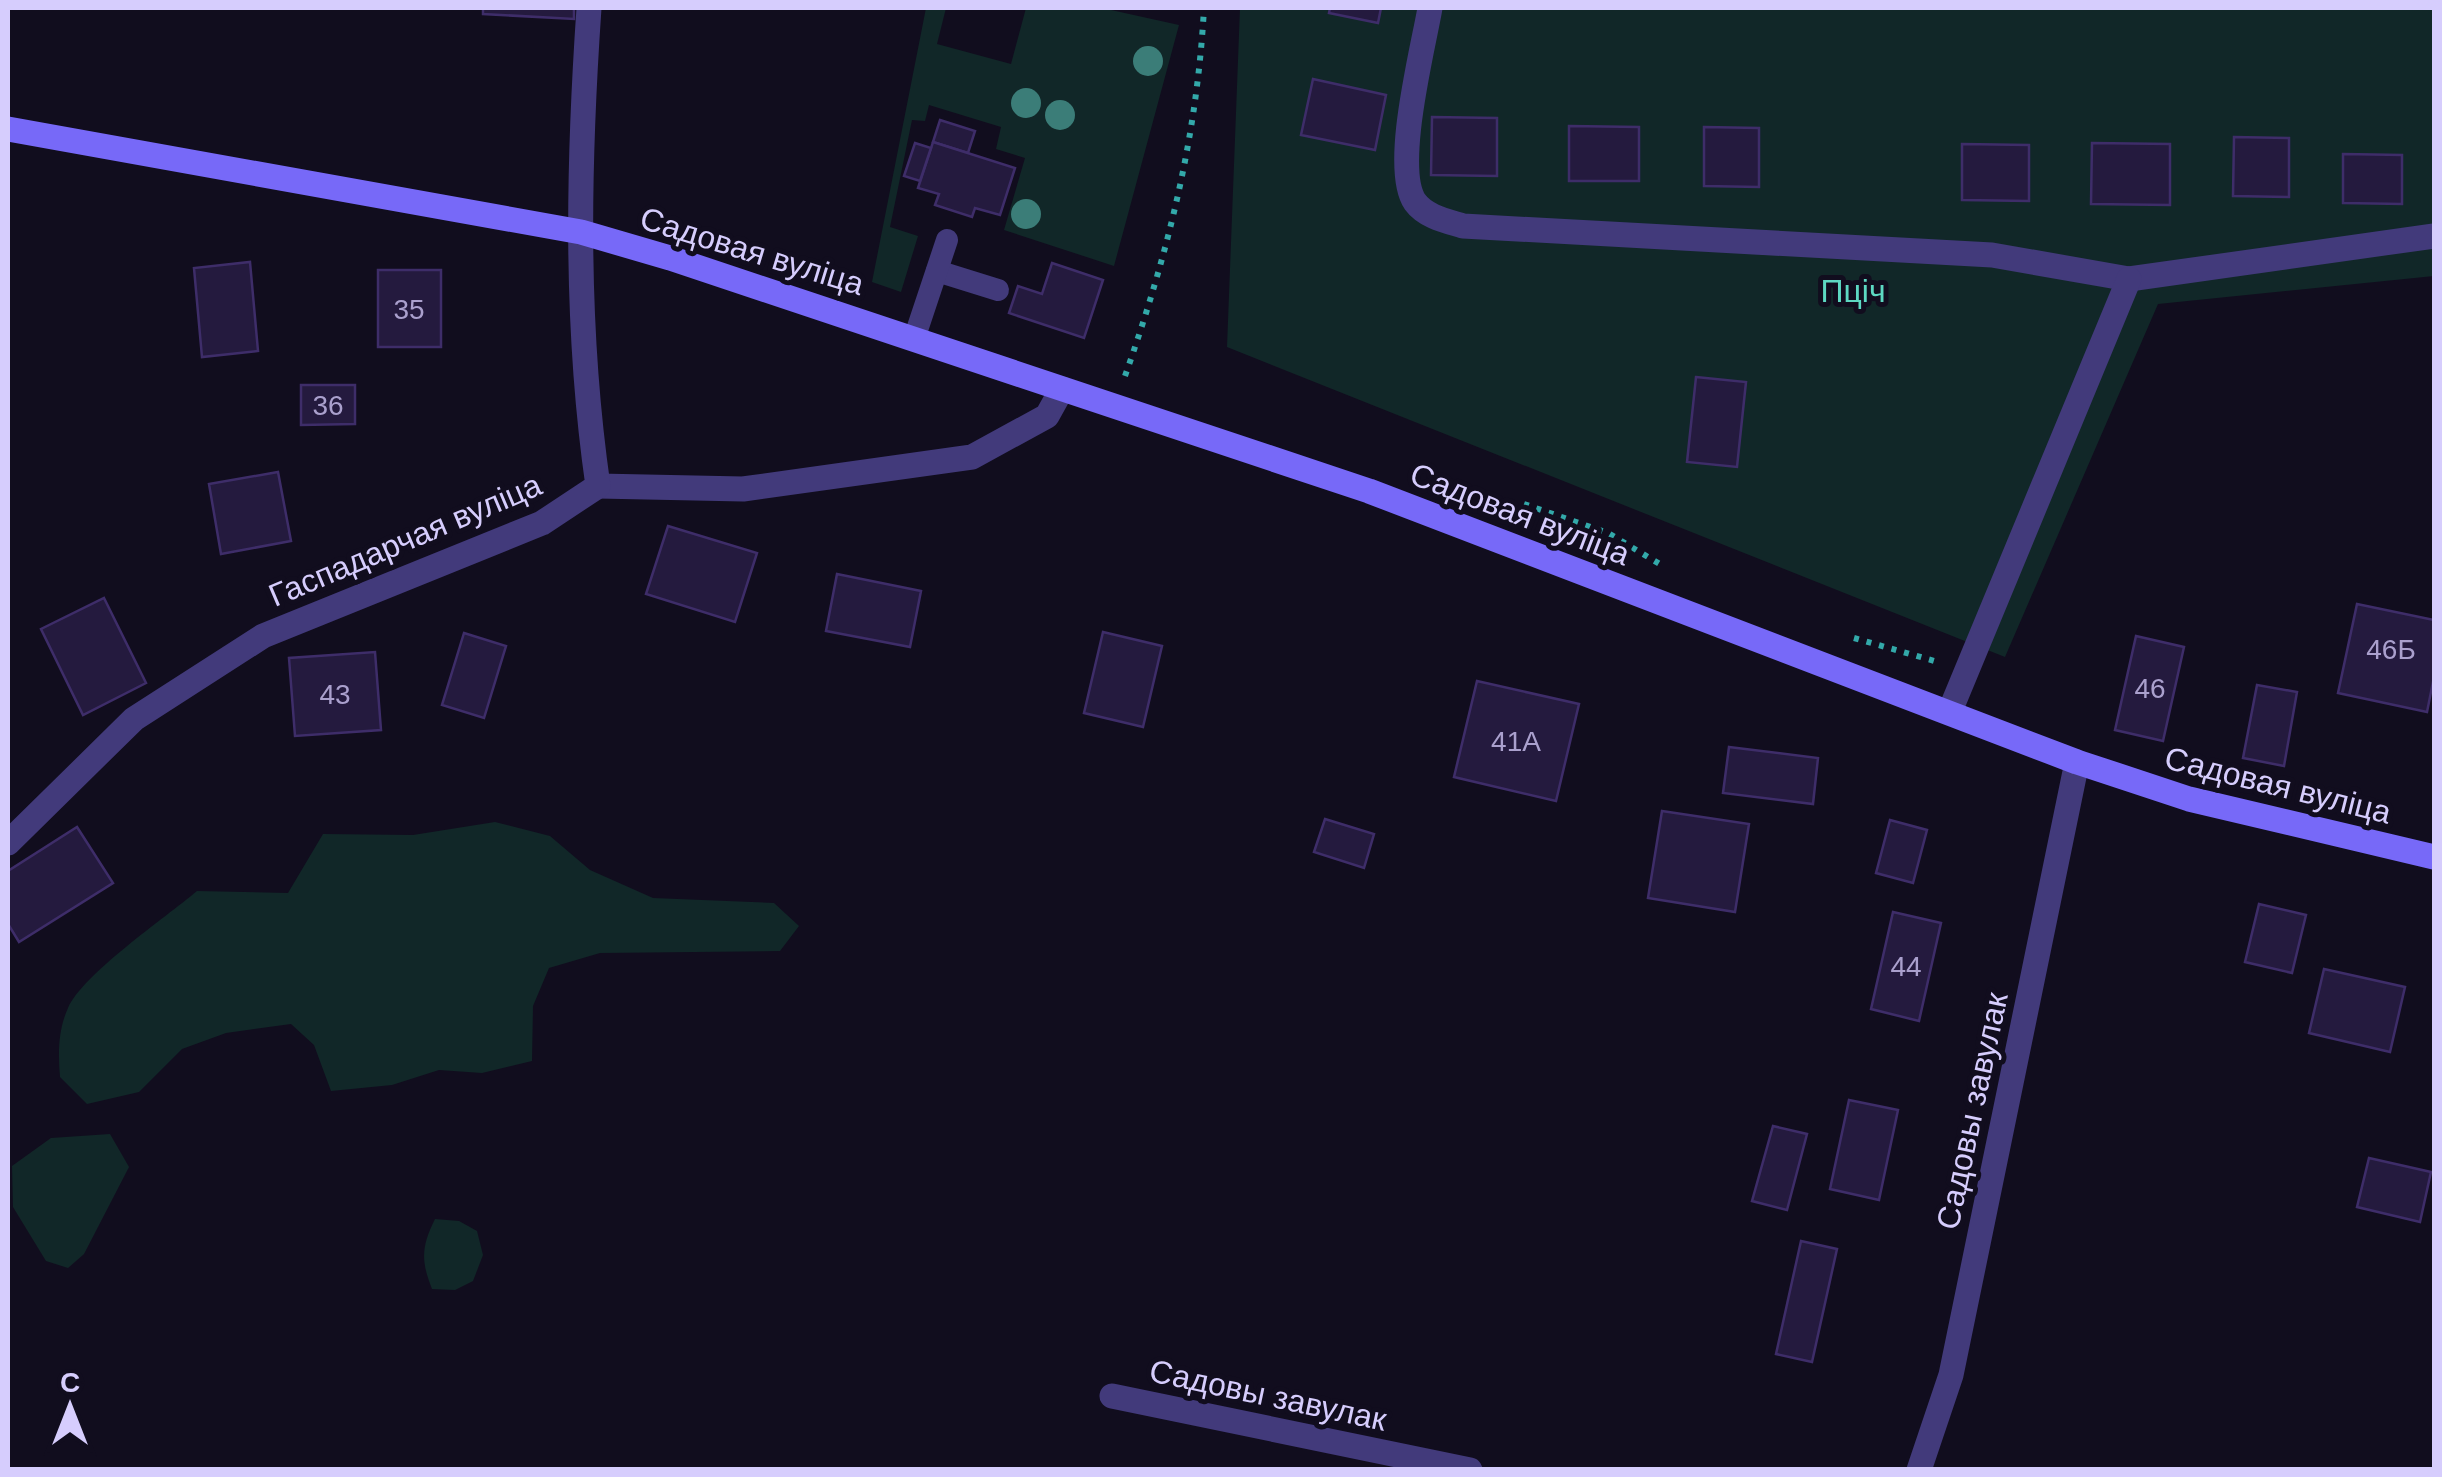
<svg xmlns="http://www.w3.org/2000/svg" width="2442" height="1477" font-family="Arial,sans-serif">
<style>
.green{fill:#112728}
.building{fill:#241a3e;stroke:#3e2d69;stroke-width:2.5}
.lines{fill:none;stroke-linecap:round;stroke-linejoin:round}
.path{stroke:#33a9aa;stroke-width:6;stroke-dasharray:5 8;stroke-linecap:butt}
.lane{stroke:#423a7b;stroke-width:22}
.street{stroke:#423a7b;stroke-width:25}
.secondary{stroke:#7769f8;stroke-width:25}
.tree{fill:#3b7d78}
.labels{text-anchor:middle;stroke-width:10;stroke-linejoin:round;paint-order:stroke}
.number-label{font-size:28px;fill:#aaa0cd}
.street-label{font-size:32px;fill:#d6cdfd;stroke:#110d1e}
.park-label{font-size:32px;fill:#5dd8c2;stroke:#110d1e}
</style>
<rect width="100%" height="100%" fill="#110d1e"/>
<g class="green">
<polygon points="926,8 946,8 937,44 1011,64 1026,8 1102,8 1179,25 1114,266 1004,230 1025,158 996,149 1001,127 929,105 925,121 912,120 890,227 918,236 901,292 872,282"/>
<polygon points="1240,8 2434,8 2434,276 2158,304 2005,657 1227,347"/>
<path d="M495 822 550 836 590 870 653 898 774 903 799 926 780 951 600 953 549 968 533 1006 532 1061 482 1073 439 1070 392 1085 331 1091 314 1045 291 1024 226 1033 182 1049 139 1092 87 1104 60 1077C58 1053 58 1030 68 1008 83 974 165 918 197 891L288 893 323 834 413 835Z"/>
<polygon points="110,1134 129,1167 84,1254 68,1268 46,1261 13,1207 12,1166 51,1138"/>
<path d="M435 1219 459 1221 477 1231 483 1255 473 1281 455 1290 432 1289C421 1261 421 1247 435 1219Z"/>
</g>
<g class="building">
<polygon points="483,8 574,8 574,19 483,14"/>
<polygon points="1330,8 1381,8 1378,23 1329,13"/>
<polygon points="1313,79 1386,95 1375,150 1301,135"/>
<polygon points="1432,117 1497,118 1497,176 1431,175"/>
<polygon points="940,120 975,131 968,153 933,142"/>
<polygon points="1569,126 1639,127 1639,181 1569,181"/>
<polygon points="1704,127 1759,128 1759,187 1704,186"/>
<polygon points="2234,137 2289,138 2289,197 2233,196"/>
<polygon points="933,142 1015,168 1000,215 975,208 972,217 935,205 939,194 918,188"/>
<polygon points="915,143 931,148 920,181 904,176"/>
<polygon points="2092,143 2170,144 2170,205 2091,204"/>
<polygon points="1962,144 2029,145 2029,201 1962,200"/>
<polygon points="2343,154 2402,155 2402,204 2343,203"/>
<polygon points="250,262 258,351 202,357 194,268"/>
<polygon points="1052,263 1103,280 1084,338 1009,313 1018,286 1042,294"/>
<rect x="378" y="270" width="63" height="77"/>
<polygon points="1696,377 1746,382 1737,467 1687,462"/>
<polygon points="301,385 355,385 355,424 301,425"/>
<polygon points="278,472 291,541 221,554 209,484"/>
<polygon points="668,526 757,553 735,622 646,594"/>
<polygon points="837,574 921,591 910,647 826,631"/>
<polygon points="104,598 146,683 83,715 41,629"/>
<polygon points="2357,604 2434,620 2434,677 2427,712 2338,693"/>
<polygon points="1103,632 1162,646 1143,727 1084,713"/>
<polygon points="464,633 506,646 484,718 442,705"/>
<polygon points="2136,636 2184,647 2163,741 2115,730"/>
<polygon points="375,652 381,730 295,736 289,658"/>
<polygon points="1477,681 1579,704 1556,801 1454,777"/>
<polygon points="2257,685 2297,692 2284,766 2243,758"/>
<polygon points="1729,747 1818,758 1813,804 1723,793"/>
<polygon points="1662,811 1749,824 1735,912 1648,898"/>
<polygon points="1325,819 1374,834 1364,868 1314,852"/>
<polygon points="1890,820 1927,830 1913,883 1876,873"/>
<polygon points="77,827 113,883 19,942 8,924 8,871"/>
<polygon points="2259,904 2306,915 2292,973 2245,962"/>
<polygon points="1893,912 1941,923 1919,1021 1871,1009"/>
<polygon points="2324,969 2405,987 2390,1052 2309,1033"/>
<polygon points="1849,1100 1898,1110 1879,1200 1830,1189"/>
<polygon points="1773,1126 1807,1134 1787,1210 1752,1201"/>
<polygon points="2369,1158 2431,1172 2420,1222 2357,1207"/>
<polygon points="1801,1241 1837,1249 1812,1362 1776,1354"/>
</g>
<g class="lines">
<g class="path">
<path d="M1125 376C1168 254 1197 137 1204 8"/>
<polyline points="1524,504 1608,533 1663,566"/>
<polyline points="1854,638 1938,662"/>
</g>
<g class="lane">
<polyline points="937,271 998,290"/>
<polyline points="915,336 947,240"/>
</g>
<g class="street">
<path d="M1430 8C1423 49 1392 168 1415 202 1426 217 1447 221 1463 226L1992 255 2129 279 2434 236"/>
<polyline points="598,486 743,489 972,457 1047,416 1062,389"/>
<polyline points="1950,711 2129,279"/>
<path d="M8 843 134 719 263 636 542 523 598 486C575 326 578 168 589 8"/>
<polyline points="1112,1396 1470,1470"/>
<polyline points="1919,1470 1951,1375 2077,762"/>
</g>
<polyline class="secondary" points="8,129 581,232 670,258 1369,491 2077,762 2189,799 2434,857"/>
</g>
<g class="tree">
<circle cx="1148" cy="61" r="15"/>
<circle cx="1026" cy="103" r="15"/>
<circle cx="1060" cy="115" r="15"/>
<circle cx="1026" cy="214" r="15"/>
</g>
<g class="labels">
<g class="number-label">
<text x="409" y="319">35</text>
<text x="328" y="415">36</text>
<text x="2391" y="659">46Б</text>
<text x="2150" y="698">46</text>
<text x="335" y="704">43</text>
<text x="1516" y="751">41А</text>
<text x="1906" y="976">44</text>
</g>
<g class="street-label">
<text transform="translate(752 251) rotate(17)" y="11">Садовая вуліца</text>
<text transform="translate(1520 514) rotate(21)" y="11">Садовая вуліца</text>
<text transform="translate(405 540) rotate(-23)" y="11">Гаспадарчая вуліца</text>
<text transform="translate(2278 785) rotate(14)" y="11">Садовая вуліца</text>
<text transform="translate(1972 1111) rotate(-78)" y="11">Садовы завулак</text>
<text transform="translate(1268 1395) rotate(12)" y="11">Садовы завулак</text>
</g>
<g class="park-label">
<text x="1853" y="302">Пціч</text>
</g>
</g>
<rect width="2442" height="1477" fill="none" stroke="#d6cdfd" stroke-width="20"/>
<g transform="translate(70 1407)" stroke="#110d1e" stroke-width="8" paint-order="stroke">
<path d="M0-8L18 38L0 25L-18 38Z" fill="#d6cdfd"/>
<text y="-15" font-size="28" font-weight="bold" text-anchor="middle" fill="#d6cdfd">С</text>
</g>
</svg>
